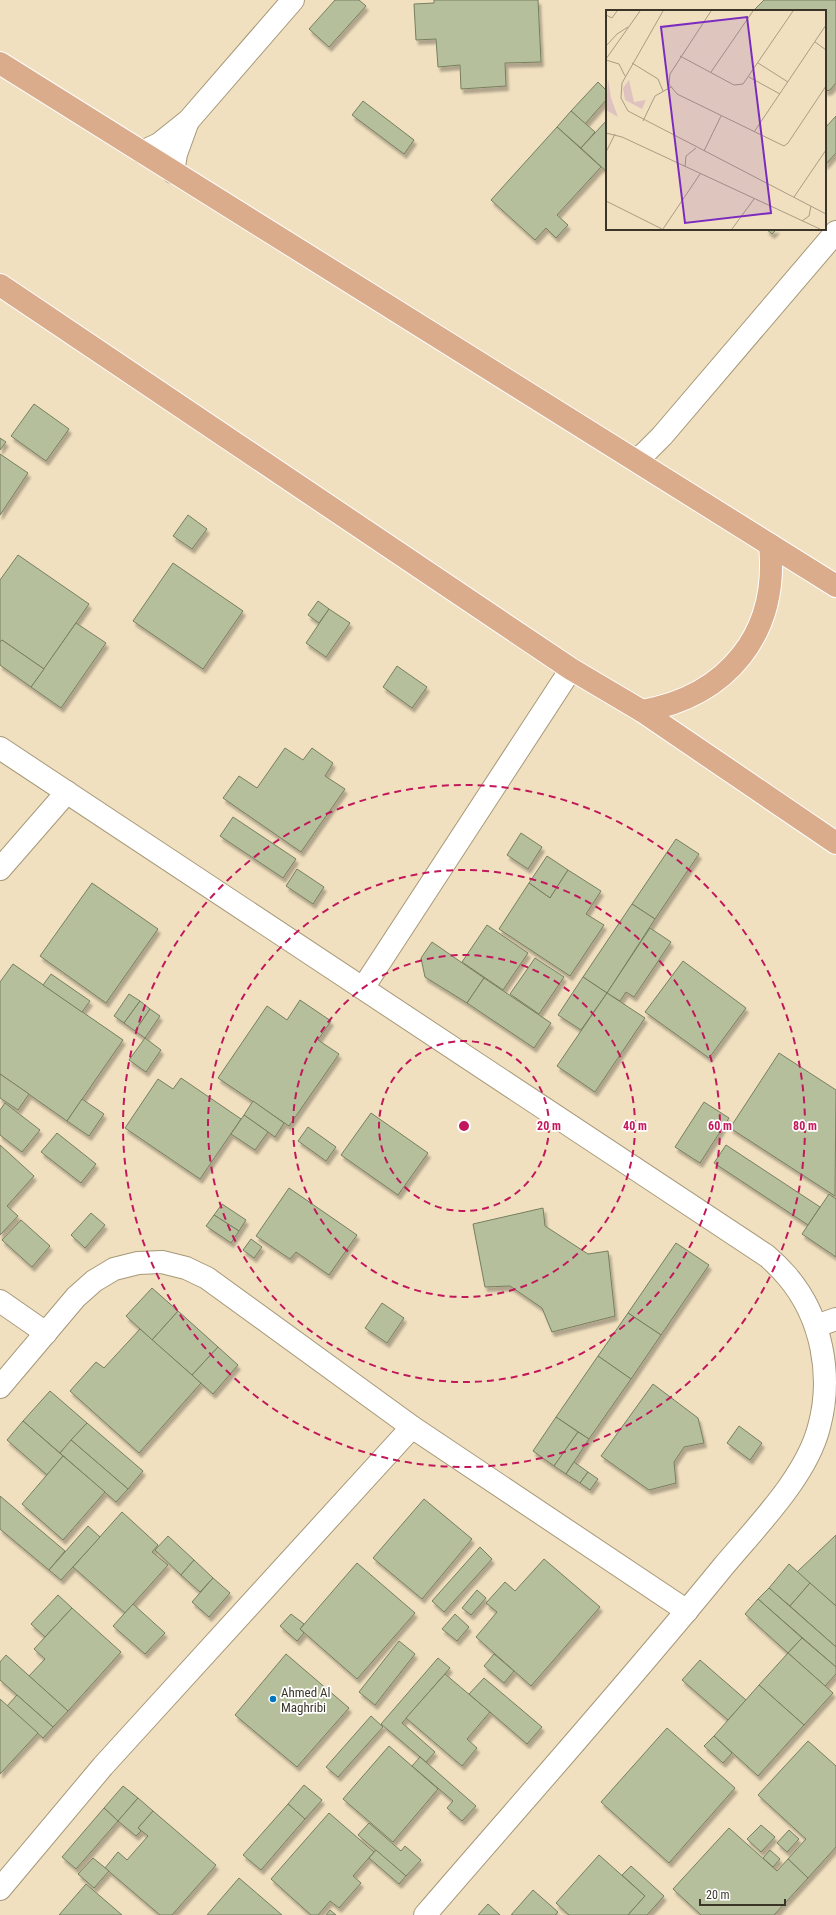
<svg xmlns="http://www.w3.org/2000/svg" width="836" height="1915" font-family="'Roboto Condensed',sans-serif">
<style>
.building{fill:#b6bf9c;stroke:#777f5f;filter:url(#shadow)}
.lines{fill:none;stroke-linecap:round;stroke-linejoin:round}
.minor-casing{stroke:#a69878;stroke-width:24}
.major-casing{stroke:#fff;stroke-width:24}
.minor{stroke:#fff;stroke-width:22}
.major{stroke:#daac8c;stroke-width:22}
.ring{fill:none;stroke:#c2185b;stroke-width:2;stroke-dasharray:7 5}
.poi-dot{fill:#0076c0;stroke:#fff;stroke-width:1.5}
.labels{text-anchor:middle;stroke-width:3.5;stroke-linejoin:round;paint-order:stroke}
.poi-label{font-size:13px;fill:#3b3528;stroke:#fff;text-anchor:start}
.inset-road{fill:none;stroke:#a89c83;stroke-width:1}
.view{fill:#7b2cbf;fill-opacity:0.15;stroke:#7b2cbf;stroke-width:2}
.inset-edge{fill:none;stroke:#3b3528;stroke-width:2}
.centre{fill:#c2185b;stroke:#fff;stroke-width:2}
.ring-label{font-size:12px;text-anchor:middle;font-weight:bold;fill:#c2185b;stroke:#fff;stroke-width:3.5;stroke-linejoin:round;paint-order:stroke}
</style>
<defs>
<filter id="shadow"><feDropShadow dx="2.5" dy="4.5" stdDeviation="1" flood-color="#0004"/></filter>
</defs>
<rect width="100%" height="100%" fill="#f0e0bf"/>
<g class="building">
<polygon points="335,0 359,0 366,6 329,47 309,29"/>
<polygon points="434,0 538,0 541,62 505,63 506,86 461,89 460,65 438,67 436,39 416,40 414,4 434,3"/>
<polygon points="764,0 836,0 836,83 830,90 825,91 825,11 753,11"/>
<polygon points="598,82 607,91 607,99 585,124 571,111"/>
<polygon points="363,101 414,140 404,154 352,115"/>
<polygon points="571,111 595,132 581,148 557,127"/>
<polygon points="836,116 836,153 825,165 825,128"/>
<polygon points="607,120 607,172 581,148"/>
<polygon points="557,127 601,167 557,215 568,225 556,238 546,228 535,240 491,200"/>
<polygon points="766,229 777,229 772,234"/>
<polygon points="34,404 69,429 46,461 11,436"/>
<polygon points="0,438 6,442 0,450"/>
<polygon points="0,454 28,473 0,515"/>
<polygon points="188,515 207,529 192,549 173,536"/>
<polygon points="18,555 89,604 44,669 2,640 0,642 0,580"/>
<polygon points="173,563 243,611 203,669 133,621"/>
<polygon points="318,601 329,609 319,623 308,615"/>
<polygon points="329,609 350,623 326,657 306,643"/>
<polygon points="76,623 106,643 61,708 31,687"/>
<polygon points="2,640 44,669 31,687 0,665 0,642"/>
<polygon points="397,666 427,687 412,708 383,687"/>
<polygon points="285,748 303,760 312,748 333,763 325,776 345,789 301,852 223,798 239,776 257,788"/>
<polygon points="233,817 296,859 283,878 220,836"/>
<polygon points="521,833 542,847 528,869 507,855"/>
<polygon points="676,839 699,854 655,919 632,904"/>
<polygon points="547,856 568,870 550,898 529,883"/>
<polygon points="297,869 324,887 313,904 286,886"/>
<polygon points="568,870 601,891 586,914 604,925 570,976 499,929 529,883 550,898"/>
<polygon points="92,883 158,929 106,1003 40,956"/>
<polygon points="632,904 655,919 607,993 583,977"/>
<polygon points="487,925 528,953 503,990 462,962"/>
<polygon points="650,928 671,942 634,997 626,992 620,1001 607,993"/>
<polygon points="432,942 484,978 467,1003 425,977 421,958"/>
<polygon points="535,958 564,977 539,1014 510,994"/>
<polygon points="683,961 746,1008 709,1058 645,1012"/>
<polygon points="13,964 123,1040 67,1121 0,1074 0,982"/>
<polygon points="51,974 90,1001 82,1012 43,985"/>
<polygon points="583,977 607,993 581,1030 558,1015"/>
<polygon points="484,978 551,1023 534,1048 467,1003"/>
<polygon points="607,993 645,1018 595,1092 557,1066"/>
<polygon points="129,994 140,1001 124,1023 114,1016"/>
<polygon points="300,1000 331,1021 318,1040 339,1054 289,1126 218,1078 267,1006 287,1020"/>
<polygon points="140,1001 150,1009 135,1031 124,1023"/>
<polygon points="150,1009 160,1016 145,1038 135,1031"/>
<polygon points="145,1038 161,1050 146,1072 129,1060"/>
<polygon points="779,1053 836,1090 835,1196 730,1128"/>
<polygon points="0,1074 29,1094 18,1110 0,1098"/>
<polygon points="181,1078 241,1119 200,1179 125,1128 158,1079 173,1089"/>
<polygon points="82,1099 104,1114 89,1136 67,1121"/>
<polygon points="253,1101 284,1123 275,1137 244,1115"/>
<polygon points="704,1102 729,1118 700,1163 675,1147"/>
<polygon points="5,1103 40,1130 22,1152 0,1135 0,1110"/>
<polygon points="371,1113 428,1153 398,1195 341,1155"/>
<polygon points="244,1115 268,1132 255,1150 231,1134"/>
<polygon points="308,1127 336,1147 326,1161 298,1141"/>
<polygon points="57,1133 96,1164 81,1183 41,1152"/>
<polygon points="0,1145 34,1176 7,1206 18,1216 0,1235"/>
<polygon points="726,1145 820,1207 808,1225 714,1163"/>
<polygon points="289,1188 357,1235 329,1275 296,1252 290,1259 256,1236"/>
<polygon points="829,1194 836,1199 836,1257 802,1234"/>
<polygon points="222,1204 246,1220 239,1231 214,1215"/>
<polygon points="543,1208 545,1226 588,1254 608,1251 615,1316 552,1332 542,1308 510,1286 485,1287 473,1224"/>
<polygon points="91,1213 105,1225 85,1248 71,1235"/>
<polygon points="214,1215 239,1231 231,1243 206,1226"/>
<polygon points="21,1220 50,1246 32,1267 2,1240"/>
<polygon points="251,1239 262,1247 254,1258 243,1250"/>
<polygon points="676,1243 709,1265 661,1335 628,1313"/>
<polygon points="152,1288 178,1311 152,1340 126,1316"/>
<polygon points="382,1303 404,1318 387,1343 365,1328"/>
<polygon points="178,1311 218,1347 192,1375 152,1340"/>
<polygon points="628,1313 661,1335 631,1379 598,1356"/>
<polygon points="140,1329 201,1383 139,1453 70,1391 96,1362 104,1368"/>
<polygon points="218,1347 238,1365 213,1394 192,1375"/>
<polygon points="598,1356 631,1379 589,1439 556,1417"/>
<polygon points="653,1384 698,1418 704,1443 684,1447 674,1462 676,1483 649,1490 601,1456"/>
<polygon points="50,1391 87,1423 60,1453 23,1421"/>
<polygon points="556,1417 578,1432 554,1466 533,1451"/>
<polygon points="23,1421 63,1456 47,1475 7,1440"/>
<polygon points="87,1423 143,1471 128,1489 71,1440"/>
<polygon points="739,1426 762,1443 750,1460 727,1443"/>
<polygon points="578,1432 589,1439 566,1474 554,1466"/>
<polygon points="71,1440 128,1489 116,1502 60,1453"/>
<polygon points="63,1456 105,1492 63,1540 22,1504"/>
<polygon points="574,1462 588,1472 580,1483 566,1474"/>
<polygon points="588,1472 598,1479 590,1490 580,1483"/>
<polygon points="0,1496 65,1551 49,1570 0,1529"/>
<polygon points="424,1499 472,1539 422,1599 373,1558"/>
<polygon points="122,1512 158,1545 152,1552 168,1565 125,1613 73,1567"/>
<polygon points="88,1526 100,1537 61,1580 49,1570"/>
<polygon points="836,1535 836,1606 797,1572"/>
<polygon points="168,1536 194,1560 181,1575 155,1550"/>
<polygon points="480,1547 492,1559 444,1612 432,1601"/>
<polygon points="544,1559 600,1607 531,1686 476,1637 497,1612 486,1603 505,1582 515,1591"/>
<polygon points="194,1560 213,1578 200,1592 181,1575"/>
<polygon points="357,1563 415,1613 357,1679 300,1629"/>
<polygon points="789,1564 810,1583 790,1606 769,1588"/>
<polygon points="213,1578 230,1593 209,1617 192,1602"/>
<polygon points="810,1583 836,1606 836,1647 790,1606"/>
<polygon points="769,1588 836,1647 836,1667 758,1599"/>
<polygon points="477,1590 486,1598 471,1615 462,1608"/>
<polygon points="58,1595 72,1608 45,1637 31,1624"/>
<polygon points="758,1599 802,1638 788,1653 745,1614"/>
<polygon points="133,1604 165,1633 145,1654 113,1626"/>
<polygon points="72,1608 121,1652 68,1711 29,1676 45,1659 34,1649"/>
<polygon points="291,1614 304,1624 300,1629 304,1633 297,1641 280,1626"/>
<polygon points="455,1614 469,1627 457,1641 442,1629"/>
<polygon points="802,1638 836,1667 836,1674 825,1686 788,1653"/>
<polygon points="399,1641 415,1654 375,1705 359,1692"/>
<polygon points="788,1653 833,1693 804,1725 759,1685"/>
<polygon points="286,1654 349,1708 297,1767 235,1715"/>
<polygon points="494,1654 514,1671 504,1683 484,1666"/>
<polygon points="6,1655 68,1711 53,1727 0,1680 0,1662"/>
<polygon points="438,1658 450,1668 402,1723 435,1752 426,1762 381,1724"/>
<polygon points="700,1660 746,1700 728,1720 682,1680"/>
<polygon points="445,1674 490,1712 467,1739 477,1748 462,1766 406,1718"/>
<polygon points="484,1678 542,1727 527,1744 469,1694"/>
<polygon points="759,1685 804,1725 758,1776 714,1736"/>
<polygon points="17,1695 53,1727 43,1738 7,1706"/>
<polygon points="0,1699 38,1733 0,1774"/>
<polygon points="371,1716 383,1727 338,1777 326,1767"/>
<polygon points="667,1728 735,1788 669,1863 601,1802"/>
<polygon points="714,1736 732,1753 723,1763 704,1746"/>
<polygon points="808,1741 836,1766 836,1847 808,1878 788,1859 806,1839 758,1795"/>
<polygon points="389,1746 438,1789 393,1842 343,1799"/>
<polygon points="420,1757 476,1806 462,1821 447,1808 453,1801 412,1766"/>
<polygon points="304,1785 322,1800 305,1819 288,1804"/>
<polygon points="123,1786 138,1798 118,1821 104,1808"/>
<polygon points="138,1798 153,1811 138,1828 141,1831 136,1836 118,1821"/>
<polygon points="288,1804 305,1819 261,1870 243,1855"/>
<polygon points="104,1808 118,1821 76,1869 62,1857"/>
<polygon points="153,1811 216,1865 172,1915 160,1915 105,1868 118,1852 127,1860 148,1836 138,1828"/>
<polygon points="329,1813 374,1852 353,1876 361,1883 339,1908 330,1901 318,1915 311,1915 271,1879"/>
<polygon points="369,1823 401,1851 405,1846 421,1860 406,1876 358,1835"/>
<polygon points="761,1825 775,1837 761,1852 747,1839"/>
<polygon points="729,1828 777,1871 788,1859 808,1878 774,1915 701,1915 673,1889"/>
<polygon points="789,1830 799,1839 787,1852 777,1843"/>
<polygon points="376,1850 406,1876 399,1884 369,1858"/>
<polygon points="770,1850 780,1859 773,1867 763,1858"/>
<polygon points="599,1855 645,1896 628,1915 569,1915 556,1903"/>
<polygon points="93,1858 109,1871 94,1888 78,1874"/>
<polygon points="631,1866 664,1896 647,1915 628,1915 645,1896 622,1875"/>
<polygon points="239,1878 282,1915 207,1915"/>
<polygon points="86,1884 122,1915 59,1915"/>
<polygon points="533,1890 558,1912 555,1915 511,1915"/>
<polygon points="488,1904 500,1915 478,1915"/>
<polygon points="330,1910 336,1915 326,1915"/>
</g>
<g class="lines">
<defs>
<g id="minor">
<polyline points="142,152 159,144 189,120 293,0"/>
<polyline points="173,172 176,154 188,121"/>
<polyline points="636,460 645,453 662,436 836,232"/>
<path d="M0 748 767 1256C774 1262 781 1269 787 1276 822 1317 833 1376 819 1427 806 1478 755 1528 722 1568 626 1686 524 1800 425 1915"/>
<polyline points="0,869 67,792"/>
<polyline points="363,988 571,669"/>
<polyline points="0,1301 46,1333"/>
<polyline points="816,1326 836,1319"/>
<polyline points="0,1387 76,1297 94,1281 114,1269 138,1263 162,1262 186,1268 207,1278 412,1427 687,1611"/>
<polyline points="0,1889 103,1766 412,1427"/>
</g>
<g id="major">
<polyline points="0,63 836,586"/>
<polyline points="0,285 571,669 642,711 836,843"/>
<path d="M642 711C728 696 779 633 770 545"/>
</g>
</defs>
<use href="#minor" class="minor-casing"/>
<use href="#major" class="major-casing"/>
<use href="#minor" class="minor"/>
<use href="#major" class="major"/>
</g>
<g class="ring">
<circle cx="464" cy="1126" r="85"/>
<circle cx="464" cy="1126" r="171"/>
<circle cx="464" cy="1126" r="256"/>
<circle cx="464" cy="1126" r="341"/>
</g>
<circle class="poi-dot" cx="273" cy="1699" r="4"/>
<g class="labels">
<g class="poi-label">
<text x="281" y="1697">Ahmed Al<tspan x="281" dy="15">Maghribi</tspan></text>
</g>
</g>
<g transform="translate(606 10)">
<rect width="220" height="220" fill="#f0e0bf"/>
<path d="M2 69 5 88 12 107 0 100ZM23 70 28 92 40 90 36 99 19 90 17 78Z" fill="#ddc2c0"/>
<path class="inset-road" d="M57 1 16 73 15 88 22 101 220 204M105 1 64 64 63 74 71 84 178 136 182 133 220 76M0 5 6 8 11 1M209 32 220 40M0 36 11 24 22 17M74 46 128 75 137 74 187 1M0 49 34 1M0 50 13 54 19 66M26 53 52 69 57 81M152 53 182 72M105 62 147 1M143 67 174 84M37 111 49 86 65 77M148 122 220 15M0 123 16 127 214 219M98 141 115 106M0 142 9 124M79 157 80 146 90 138M188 187 220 140M0 191 56 219M196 211 203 206 205 196M57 219 94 164M126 219 148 189"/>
<path class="view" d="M141 7 165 203 79 213 55 17Z"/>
<rect width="220" height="220" class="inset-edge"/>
</g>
<circle cx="464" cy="1126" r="6" class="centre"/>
<g class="ring-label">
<text x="549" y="1130">20 m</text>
<text x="635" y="1130">40 m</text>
<text x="720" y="1130">60 m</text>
<text x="805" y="1130">80 m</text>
</g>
<path d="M700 1899v6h85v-6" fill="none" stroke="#3b3528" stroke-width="2"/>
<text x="706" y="1899" font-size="12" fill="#3b3528" stroke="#ffffff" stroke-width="3" paint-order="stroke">20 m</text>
</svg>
